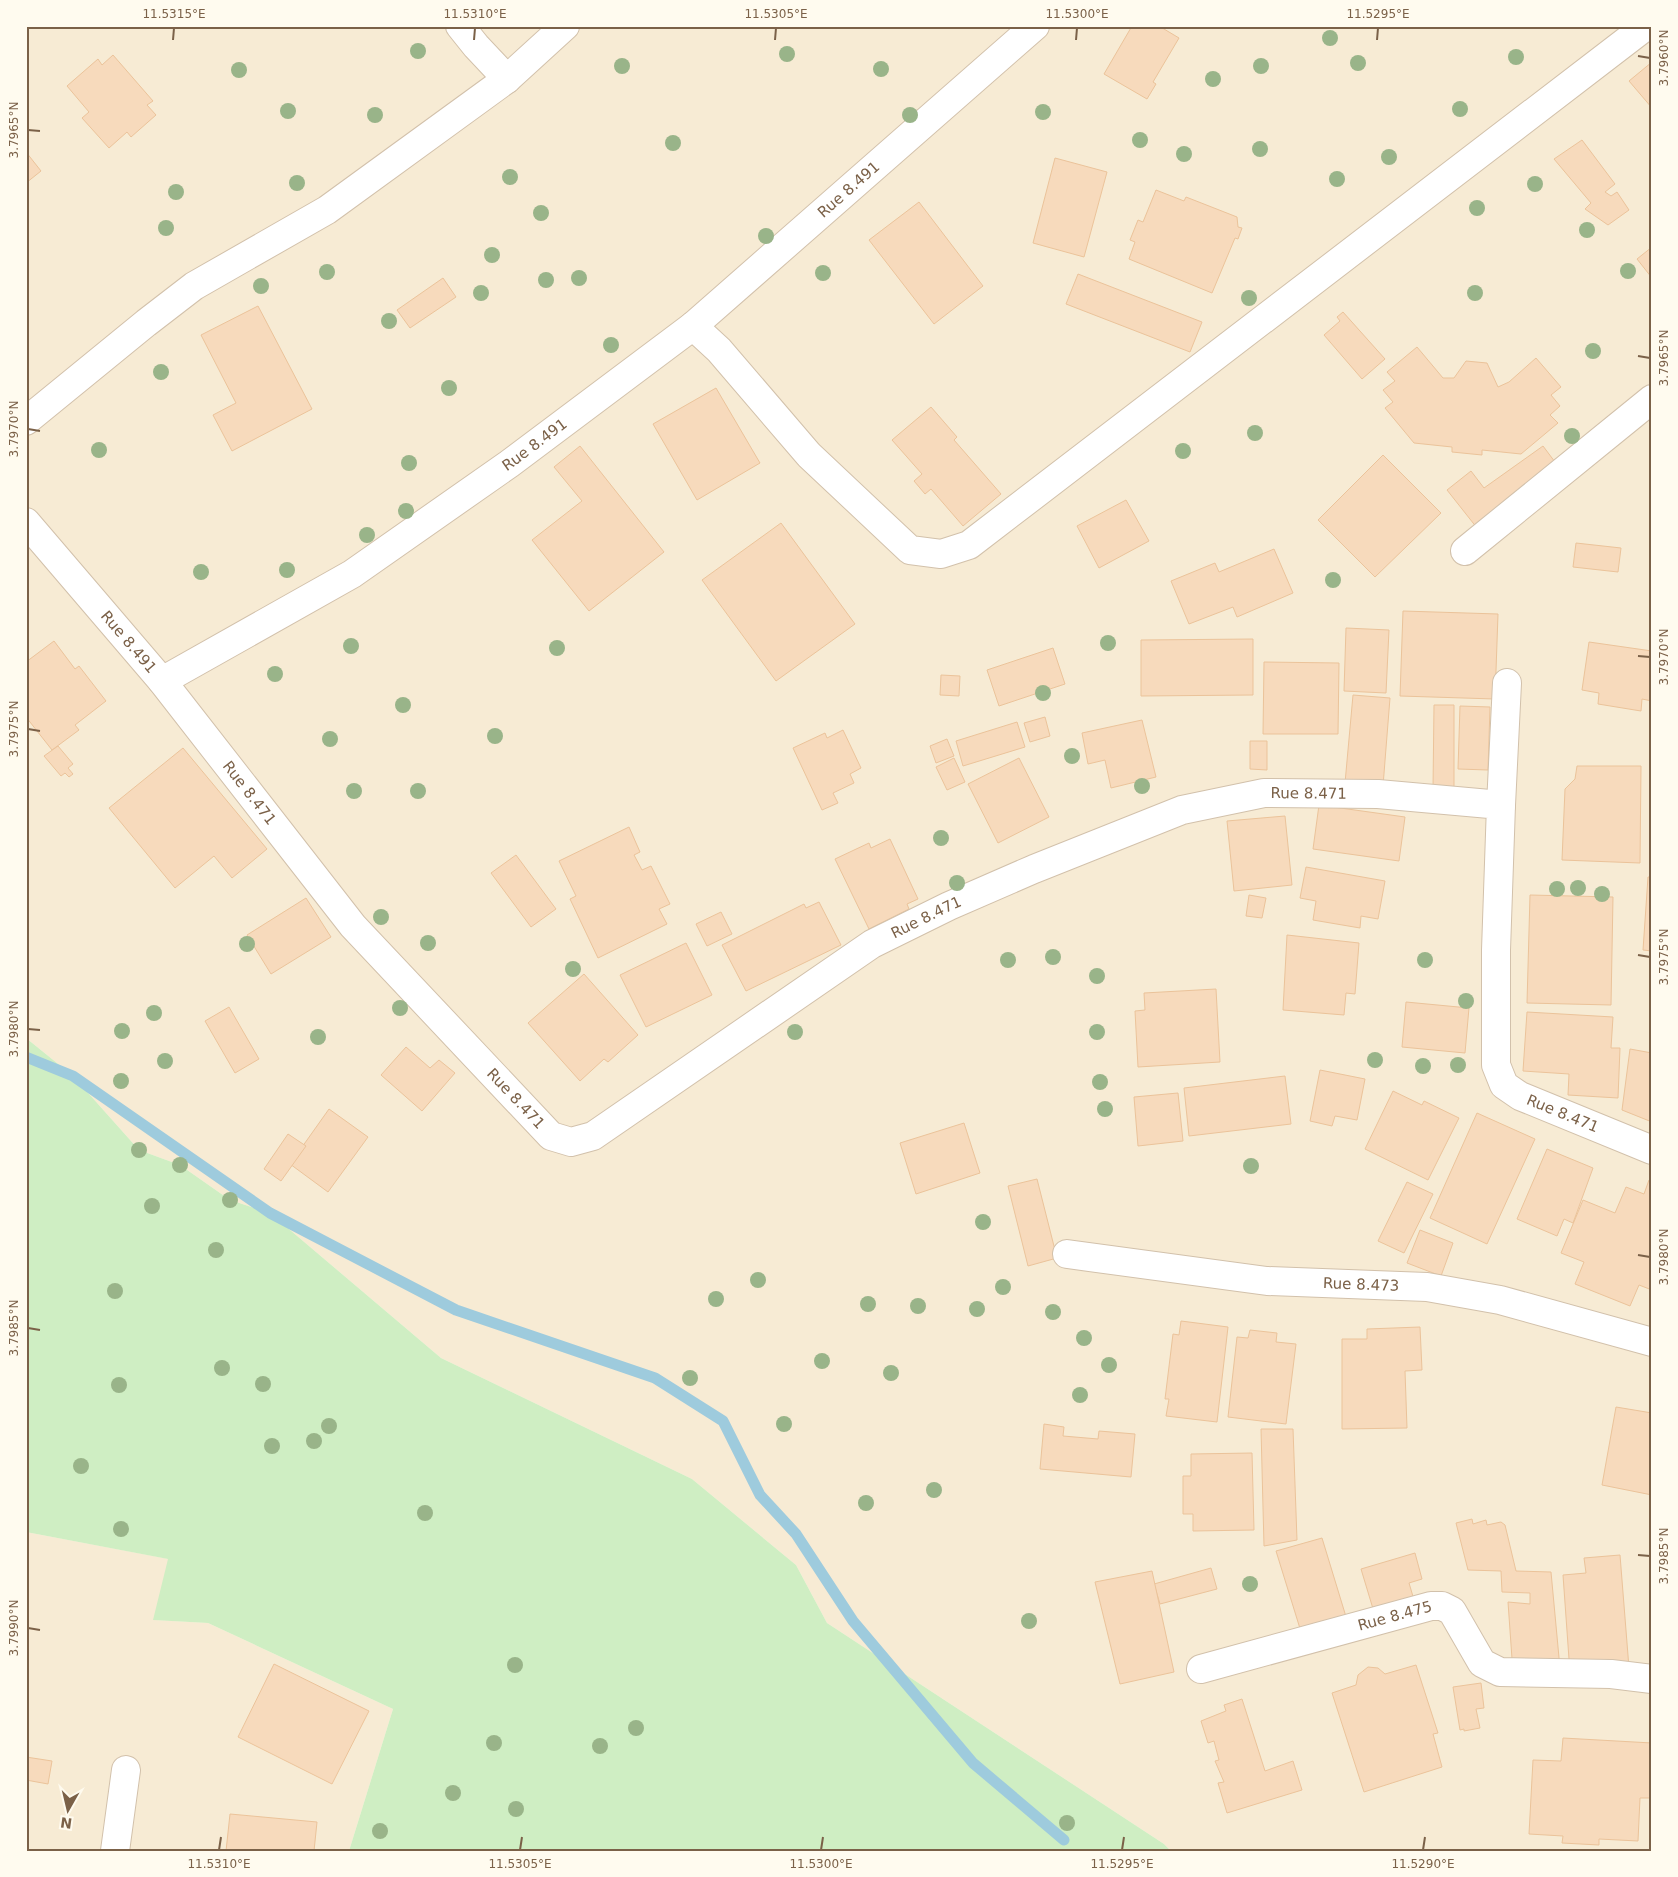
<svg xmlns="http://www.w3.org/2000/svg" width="1678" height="1877" font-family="'DejaVu Sans',sans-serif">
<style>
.residential{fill:#f7ebd4}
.green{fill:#cfeec3}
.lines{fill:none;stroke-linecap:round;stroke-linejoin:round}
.stream{stroke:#9ecbdd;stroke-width:11}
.building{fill:#f7dabc;stroke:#ebc39a}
.minor-casing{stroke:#d2c1ab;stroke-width:30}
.minor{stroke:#fff;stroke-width:28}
.tree{fill:#99b489}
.ticks{fill:none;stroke:#7b6148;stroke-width:2}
.labels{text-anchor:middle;stroke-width:4;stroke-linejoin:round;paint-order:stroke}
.street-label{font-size:15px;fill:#7b6148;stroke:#fffbef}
.neatline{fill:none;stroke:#7b6148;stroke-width:2}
.ticks-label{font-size:12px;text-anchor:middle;fill:#7b6148}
</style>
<rect width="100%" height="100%" fill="#fef8e7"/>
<g class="residential">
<polygon points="26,26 1652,26 1652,1851 1171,1851 1164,1844 827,1623 796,1565 692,1479 441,1358 270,1213 230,1200 180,1165 139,1150 73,1076 26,1038"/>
<polygon points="26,1532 169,1559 154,1620 208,1623 393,1709 349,1851 26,1851"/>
</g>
<polygon class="green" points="26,1038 73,1076 139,1150 180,1165 230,1200 270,1213 441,1358 692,1479 796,1565 827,1623 1164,1844 1171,1851 349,1851 393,1709 208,1623 153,1620 168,1559 26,1532"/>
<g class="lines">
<polyline class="stream" points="26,1057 73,1076 270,1213 456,1310 655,1378 723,1421 760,1495 796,1534 853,1621 973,1763 1064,1840"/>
</g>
<g class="building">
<polygon points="1132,26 1159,26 1179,38 1153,82 1156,84 1147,99 1104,74"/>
<polygon points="113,55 153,101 147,105 156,115 131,137 127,132 109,148 82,118 89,112 67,86 98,59 102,65"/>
<polygon points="1652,62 1652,108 1629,81"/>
<polygon points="1582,140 1615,184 1605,192 1611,196 1617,192 1629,210 1608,225 1585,209 1591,203 1554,159"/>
<polygon points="26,152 41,171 26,183"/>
<polygon points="1055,158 1107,172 1084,257 1033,243"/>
<polygon points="1156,190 1184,201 1186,197 1237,217 1238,227 1242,228 1238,239 1235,238 1212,293 1129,259 1135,242 1130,240 1138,220 1143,222"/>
<polygon points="919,202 983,286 934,324 869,240"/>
<polygon points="1652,247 1652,278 1637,259"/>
<polygon points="1078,274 1202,322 1190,352 1066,304"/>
<polygon points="443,278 456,297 410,328 397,310"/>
<polygon points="258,306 312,409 232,451 213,415 236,403 201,335"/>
<polygon points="1343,312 1385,359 1362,379 1324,335 1340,321 1337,317"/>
<polygon points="1417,347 1443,378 1454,378 1466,361 1487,363 1498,387 1509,382 1536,358 1561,387 1551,395 1560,406 1550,415 1558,423 1521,454 1482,450 1482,455 1452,452 1452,447 1414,443 1385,408 1393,402 1383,390 1395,381 1387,372"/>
<polygon points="716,388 760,463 697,500 653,424"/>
<polygon points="931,407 957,437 954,440 1001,494 963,526 931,489 925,494 914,481 922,474 892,440"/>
<polygon points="580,446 664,552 589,611 532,540 582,501 554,467"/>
<polygon points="1543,446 1561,470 1481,533 1447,490 1471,471 1484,488"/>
<polygon points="1383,455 1441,513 1375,577 1318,520"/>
<polygon points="1126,500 1149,541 1099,568 1077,526"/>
<polygon points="781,523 855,624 776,681 702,580"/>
<polygon points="1576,543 1621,548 1618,572 1573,567"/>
<polygon points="1274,549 1293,593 1237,617 1233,607 1189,624 1171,581 1215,563 1219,572"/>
<polygon points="1403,611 1498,614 1495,699 1400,696"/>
<polygon points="1346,628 1389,630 1386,693 1344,691"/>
<polygon points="1253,639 1253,695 1141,696 1141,640"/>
<polygon points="54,641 75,669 79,666 106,701 75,725 79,730 52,750 26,717 26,662"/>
<polygon points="1589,642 1652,651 1652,701 1642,699 1641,711 1598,704 1599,693 1582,690"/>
<polygon points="1053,648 1065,684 999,706 987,670"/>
<polygon points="1264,662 1339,663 1338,734 1263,734"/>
<polygon points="941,675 960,676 959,696 940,695"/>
<polygon points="1353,695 1390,698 1383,786 1345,783"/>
<polygon points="1434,705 1454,705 1454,789 1433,789"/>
<polygon points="1460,706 1490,707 1488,770 1458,769"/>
<polygon points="1045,717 1050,736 1030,742 1024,723"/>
<polygon points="1142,720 1156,777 1111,788 1105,760 1088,764 1082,733"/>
<polygon points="1017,722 1025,747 963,766 956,741"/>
<polygon points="843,730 861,768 850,774 854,783 833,793 838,803 822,810 793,748 825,733 827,738"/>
<polygon points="947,739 954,756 936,763 930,746"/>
<polygon points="1250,741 1267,741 1267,770 1250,769"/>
<polygon points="58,746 73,764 68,768 73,774 69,777 65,773 61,776 44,756"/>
<polygon points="183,748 267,849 232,878 214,856 175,888 109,808"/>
<polygon points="954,758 965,782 947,790 936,767"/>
<polygon points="1019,758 1049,817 998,843 968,784"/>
<polygon points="1577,766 1641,766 1640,863 1562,860 1565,789 1575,779"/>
<polygon points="1319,805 1405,817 1399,861 1313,849"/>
<polygon points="1285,816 1292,885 1234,891 1227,821"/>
<polygon points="629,827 640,852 634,855 642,870 651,866 670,904 659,909 667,924 598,958 570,899 576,896 559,861"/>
<polygon points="890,839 918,899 907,904 909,909 869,929 835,859 869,843 871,848"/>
<polygon points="516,855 556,909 531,927 491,873"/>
<polygon points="1306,867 1385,881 1378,919 1361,916 1360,928 1313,920 1316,901 1300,898"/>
<polygon points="1648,877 1652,877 1652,951 1643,950"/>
<polygon points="1249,895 1266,898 1262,918 1246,916"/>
<polygon points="1530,895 1613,897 1611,1005 1527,1003"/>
<polygon points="306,898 331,937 271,974 247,935"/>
<polygon points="819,902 841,945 746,991 722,945 804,904 806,908"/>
<polygon points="721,912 732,934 707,946 696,924"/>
<polygon points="1287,935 1359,943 1355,994 1346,993 1344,1015 1283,1010"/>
<polygon points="686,943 712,995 646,1027 620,975"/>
<polygon points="584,974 638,1035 608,1062 604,1059 580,1081 528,1023"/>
<polygon points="1216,989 1220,1062 1138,1067 1135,1011 1145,1010 1144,993"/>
<polygon points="1406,1002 1469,1008 1465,1053 1402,1047"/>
<polygon points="229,1007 259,1059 235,1073 205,1021"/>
<polygon points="1527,1012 1613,1017 1611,1048 1620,1048 1618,1098 1568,1095 1569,1074 1523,1071"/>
<polygon points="406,1047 430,1068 439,1060 455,1073 422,1111 381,1075"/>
<polygon points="1630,1049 1652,1053 1652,1122 1622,1110"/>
<polygon points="1320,1070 1365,1079 1357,1120 1335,1116 1332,1126 1310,1121"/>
<polygon points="1285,1076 1291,1124 1189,1136 1184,1088"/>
<polygon points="1393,1091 1422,1105 1424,1101 1459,1118 1428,1180 1365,1149"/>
<polygon points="1178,1093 1183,1141 1138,1146 1134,1097"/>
<polygon points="329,1109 368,1137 328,1192 290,1164"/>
<polygon points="1477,1113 1535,1139 1487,1244 1430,1218"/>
<polygon points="964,1123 980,1173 916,1194 900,1143"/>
<polygon points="288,1134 306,1146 281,1181 264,1169"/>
<polygon points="1547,1149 1593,1168 1573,1223 1564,1219 1557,1236 1517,1219"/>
<polygon points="1037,1179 1057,1258 1028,1266 1008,1186"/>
<polygon points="1649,1180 1652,1181 1652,1255 1650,1260 1652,1261 1652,1290 1639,1285 1630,1306 1575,1284 1584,1262 1561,1253 1583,1200 1615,1213 1626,1187 1644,1194"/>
<polygon points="1407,1182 1433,1194 1404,1253 1378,1241"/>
<polygon points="1420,1230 1453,1243 1441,1276 1407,1263"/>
<polygon points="1181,1321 1228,1327 1217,1422 1166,1416 1169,1399 1165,1399 1173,1334 1179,1335"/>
<polygon points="1420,1327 1422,1370 1405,1371 1407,1428 1342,1429 1342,1339 1367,1339 1367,1329"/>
<polygon points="1250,1330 1277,1333 1276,1342 1296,1344 1286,1424 1228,1417 1237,1337 1248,1338"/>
<polygon points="1616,1407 1652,1413 1652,1495 1602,1485"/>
<polygon points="1044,1424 1064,1427 1063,1436 1098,1439 1099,1431 1135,1434 1131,1477 1040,1469"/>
<polygon points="1261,1429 1293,1429 1297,1540 1264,1546"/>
<polygon points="1252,1453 1254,1530 1193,1531 1193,1514 1183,1514 1183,1476 1191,1476 1191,1454"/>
<polygon points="1472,1519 1473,1524 1486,1520 1487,1525 1501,1522 1505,1525 1516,1571 1551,1572 1561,1679 1513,1673 1508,1602 1530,1604 1530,1593 1502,1592 1501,1571 1468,1570 1456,1523"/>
<polygon points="1322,1538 1347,1620 1302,1635 1276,1551"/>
<polygon points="1415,1553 1422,1579 1409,1583 1417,1610 1377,1622 1361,1569"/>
<polygon points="1620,1555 1629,1668 1570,1673 1563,1575 1586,1573 1584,1558"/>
<polygon points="1211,1568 1217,1589 1160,1604 1154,1584"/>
<polygon points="1152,1571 1174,1672 1120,1684 1095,1582"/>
<polygon points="274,1664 369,1711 332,1784 238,1737"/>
<polygon points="1416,1665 1438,1733 1433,1734 1442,1767 1364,1792 1332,1693 1356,1685 1358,1675 1368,1667 1378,1668 1385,1674"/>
<polygon points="1481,1683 1484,1708 1476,1709 1480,1728 1464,1731 1464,1729 1460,1730 1453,1687"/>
<polygon points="1242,1699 1265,1771 1293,1761 1302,1790 1227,1813 1218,1783 1224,1782 1215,1761 1219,1760 1214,1741 1208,1743 1201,1721 1226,1711 1224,1705"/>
<polygon points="1563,1738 1652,1743 1652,1798 1640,1798 1638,1841 1599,1839 1599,1845 1562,1843 1563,1836 1529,1834 1533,1760 1561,1761"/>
<polygon points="26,1757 52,1761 48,1784 26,1780"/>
<polygon points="230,1814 317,1822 314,1851 226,1851"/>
</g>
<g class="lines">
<defs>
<g id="minor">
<polyline points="460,26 476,46 507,79"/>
<polyline points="693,326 719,350 809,455 910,550 941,554 969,545 1646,26"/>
<polyline points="26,421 146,323 194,286 327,210 507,79 565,26"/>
<path id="s1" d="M26 522 162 681 352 574 509 464 693 326 1035 26"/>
<polyline points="1465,551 1652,399"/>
<path id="s2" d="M162 681 353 926 551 1136 571 1142 593 1136 872 944 949 906 1034 869 1182 810 1264 793 1378 794 1501 805 1496 950V1065L1504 1085 1520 1096 1652 1150"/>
<polyline points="1501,805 1507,683"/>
<path id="s3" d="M1067 1254 1267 1281 1427 1287 1500 1300 1652 1342"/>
<path id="s4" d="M1201 1669 1431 1606H1442L1452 1611 1482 1663 1500 1672 1611 1674 1652 1679"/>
<polyline points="115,1851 126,1770"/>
</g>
</defs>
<use href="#minor" class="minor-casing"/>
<use href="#minor" class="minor"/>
</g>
<g class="tree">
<circle cx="1330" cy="38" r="8"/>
<circle cx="418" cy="51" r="8"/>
<circle cx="787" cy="54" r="8"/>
<circle cx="1516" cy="57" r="8"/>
<circle cx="1358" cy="63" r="8"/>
<circle cx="622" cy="66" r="8"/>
<circle cx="1261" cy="66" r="8"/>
<circle cx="881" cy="69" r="8"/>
<circle cx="239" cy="70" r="8"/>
<circle cx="1213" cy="79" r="8"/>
<circle cx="1460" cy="109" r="8"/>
<circle cx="288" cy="111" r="8"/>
<circle cx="1043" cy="112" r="8"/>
<circle cx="375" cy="115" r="8"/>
<circle cx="910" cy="115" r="8"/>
<circle cx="1140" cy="140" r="8"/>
<circle cx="673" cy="143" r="8"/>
<circle cx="1260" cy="149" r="8"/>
<circle cx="1184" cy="154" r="8"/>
<circle cx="1389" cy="157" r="8"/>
<circle cx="510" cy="177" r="8"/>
<circle cx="1337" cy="179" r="8"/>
<circle cx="297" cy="183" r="8"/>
<circle cx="1535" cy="184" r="8"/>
<circle cx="176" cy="192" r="8"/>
<circle cx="1477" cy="208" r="8"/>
<circle cx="541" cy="213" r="8"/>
<circle cx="166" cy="228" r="8"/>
<circle cx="1587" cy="230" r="8"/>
<circle cx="766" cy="236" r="8"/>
<circle cx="492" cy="255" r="8"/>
<circle cx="1628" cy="271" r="8"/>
<circle cx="327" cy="272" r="8"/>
<circle cx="823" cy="273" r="8"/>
<circle cx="579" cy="278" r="8"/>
<circle cx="546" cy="280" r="8"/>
<circle cx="261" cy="286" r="8"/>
<circle cx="481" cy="293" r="8"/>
<circle cx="1475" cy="293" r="8"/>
<circle cx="1249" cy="298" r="8"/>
<circle cx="389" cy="321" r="8"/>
<circle cx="611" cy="345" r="8"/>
<circle cx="1593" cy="351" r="8"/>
<circle cx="161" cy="372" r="8"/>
<circle cx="449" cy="388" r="8"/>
<circle cx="1255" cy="433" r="8"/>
<circle cx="1572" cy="436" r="8"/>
<circle cx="99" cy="450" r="8"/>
<circle cx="1183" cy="451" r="8"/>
<circle cx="409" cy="463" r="8"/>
<circle cx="406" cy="511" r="8"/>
<circle cx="367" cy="535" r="8"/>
<circle cx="287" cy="570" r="8"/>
<circle cx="201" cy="572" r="8"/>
<circle cx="1333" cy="580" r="8"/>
<circle cx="1108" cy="643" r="8"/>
<circle cx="351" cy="646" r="8"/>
<circle cx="557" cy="648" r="8"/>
<circle cx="275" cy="674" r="8"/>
<circle cx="1043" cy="693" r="8"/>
<circle cx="403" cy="705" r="8"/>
<circle cx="495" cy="736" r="8"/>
<circle cx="330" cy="739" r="8"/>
<circle cx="1072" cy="756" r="8"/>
<circle cx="1142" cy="786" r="8"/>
<circle cx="354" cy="791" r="8"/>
<circle cx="418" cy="791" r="8"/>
<circle cx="941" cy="838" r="8"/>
<circle cx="957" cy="883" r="8"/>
<circle cx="1578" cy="888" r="8"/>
<circle cx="1557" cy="889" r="8"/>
<circle cx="1602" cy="894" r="8"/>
<circle cx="381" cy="917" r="8"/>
<circle cx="428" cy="943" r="8"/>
<circle cx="247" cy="944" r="8"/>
<circle cx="1053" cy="957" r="8"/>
<circle cx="1008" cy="960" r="8"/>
<circle cx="1425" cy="960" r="8"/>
<circle cx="573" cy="969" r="8"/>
<circle cx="1097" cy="976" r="8"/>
<circle cx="1466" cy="1001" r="8"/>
<circle cx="400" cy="1008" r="8"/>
<circle cx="154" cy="1013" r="8"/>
<circle cx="122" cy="1031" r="8"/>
<circle cx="795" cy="1032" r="8"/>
<circle cx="1097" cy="1032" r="8"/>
<circle cx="318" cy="1037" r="8"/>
<circle cx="1375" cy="1060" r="8"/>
<circle cx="165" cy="1061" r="8"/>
<circle cx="1458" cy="1065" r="8"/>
<circle cx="1423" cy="1066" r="8"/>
<circle cx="121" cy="1081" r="8"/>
<circle cx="1100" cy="1082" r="8"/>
<circle cx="1105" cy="1109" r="8"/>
<circle cx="139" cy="1150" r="8"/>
<circle cx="180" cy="1165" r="8"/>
<circle cx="1251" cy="1166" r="8"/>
<circle cx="230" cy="1200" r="8"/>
<circle cx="152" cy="1206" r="8"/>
<circle cx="983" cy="1222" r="8"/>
<circle cx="216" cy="1250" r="8"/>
<circle cx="758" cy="1280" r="8"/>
<circle cx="1003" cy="1287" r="8"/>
<circle cx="115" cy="1291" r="8"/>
<circle cx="716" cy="1299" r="8"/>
<circle cx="868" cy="1304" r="8"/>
<circle cx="918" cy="1306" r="8"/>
<circle cx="977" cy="1309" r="8"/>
<circle cx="1053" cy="1312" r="8"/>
<circle cx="1084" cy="1338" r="8"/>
<circle cx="822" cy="1361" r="8"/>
<circle cx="1109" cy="1365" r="8"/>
<circle cx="222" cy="1368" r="8"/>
<circle cx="891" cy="1373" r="8"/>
<circle cx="690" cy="1378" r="8"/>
<circle cx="263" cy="1384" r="8"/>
<circle cx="119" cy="1385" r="8"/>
<circle cx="1080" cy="1395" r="8"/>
<circle cx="784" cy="1424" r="8"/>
<circle cx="329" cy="1426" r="8"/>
<circle cx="314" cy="1441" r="8"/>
<circle cx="272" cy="1446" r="8"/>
<circle cx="81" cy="1466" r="8"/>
<circle cx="934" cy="1490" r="8"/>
<circle cx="866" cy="1503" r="8"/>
<circle cx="425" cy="1513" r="8"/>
<circle cx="121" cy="1529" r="8"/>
<circle cx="1250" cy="1584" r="8"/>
<circle cx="1029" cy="1621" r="8"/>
<circle cx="515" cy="1665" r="8"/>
<circle cx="636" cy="1728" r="8"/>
<circle cx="494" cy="1743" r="8"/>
<circle cx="600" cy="1746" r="8"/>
<circle cx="453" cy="1793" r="8"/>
<circle cx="516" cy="1809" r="8"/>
<circle cx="1067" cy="1823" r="8"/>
<circle cx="380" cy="1831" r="8"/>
</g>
<path class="ticks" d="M173 40 174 28M474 40 475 28M775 40 776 28M1076 40 1077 28M1377 40 1378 28M1638 56 1650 58M28 130 40 131M1638 356 1650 358M28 429 40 431M1638 656 1650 657M28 729 40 731M1638 955 1650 957M28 1029 40 1030M1638 1255 1650 1257M28 1328 40 1330M1638 1555 1650 1556M28 1628 40 1630M219 1850 221 1837M520 1850 522 1837M821 1850 823 1837M1122 1850 1124 1837M1423 1850 1425 1837"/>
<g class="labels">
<g class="street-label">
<text dy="5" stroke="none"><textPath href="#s1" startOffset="1056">Rue 8.491</textPath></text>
<text dy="5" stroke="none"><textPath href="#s1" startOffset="651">Rue 8.491</textPath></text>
<text dy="5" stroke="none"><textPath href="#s1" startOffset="158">Rue 8.491</textPath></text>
<text dy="5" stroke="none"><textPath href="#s2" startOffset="142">Rue 8.471</textPath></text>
<text dy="5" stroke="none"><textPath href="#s2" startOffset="1448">Rue 8.471</textPath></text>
<text dy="5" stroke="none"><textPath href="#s2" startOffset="1042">Rue 8.471</textPath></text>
<text dy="5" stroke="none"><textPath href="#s2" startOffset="548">Rue 8.471</textPath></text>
<text dy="5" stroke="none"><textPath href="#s2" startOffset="1988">Rue 8.471</textPath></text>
<text dy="5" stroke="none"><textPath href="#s3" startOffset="296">Rue 8.473</textPath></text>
<text dy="5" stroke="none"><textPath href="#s4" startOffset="201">Rue 8.475</textPath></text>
</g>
</g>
<rect width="1678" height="1877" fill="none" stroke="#fffbef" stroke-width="55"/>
<g transform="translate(68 1810) rotate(188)" stroke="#fffbef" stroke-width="4" paint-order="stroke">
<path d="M0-4L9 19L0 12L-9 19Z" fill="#7b6148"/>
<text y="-8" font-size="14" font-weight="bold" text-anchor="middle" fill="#7b6148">N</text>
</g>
<rect x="28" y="28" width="1622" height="1822" class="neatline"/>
<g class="ticks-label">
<text x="174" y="18">11.5315°E</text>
<text x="475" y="18">11.5310°E</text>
<text x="776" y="18">11.5305°E</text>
<text x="1077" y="18">11.5300°E</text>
<text x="1378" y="18">11.5295°E</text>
<text transform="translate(1664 58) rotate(-90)" y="4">3.7960°N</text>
<text transform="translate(14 130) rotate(-90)" y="4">3.7965°N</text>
<text transform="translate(1664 358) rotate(-90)" y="4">3.7965°N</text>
<text transform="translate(14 429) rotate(-90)" y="4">3.7970°N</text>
<text transform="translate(1664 657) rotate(-90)" y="4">3.7970°N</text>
<text transform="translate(14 729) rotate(-90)" y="4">3.7975°N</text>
<text transform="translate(1664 957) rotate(-90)" y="4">3.7975°N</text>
<text transform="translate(14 1029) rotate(-90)" y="4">3.7980°N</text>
<text transform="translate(1664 1257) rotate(-90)" y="4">3.7980°N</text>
<text transform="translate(14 1328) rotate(-90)" y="4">3.7985°N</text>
<text transform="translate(1664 1556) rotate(-90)" y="4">3.7985°N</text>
<text transform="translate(14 1628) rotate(-90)" y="4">3.7990°N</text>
<text x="219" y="1868">11.5310°E</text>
<text x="520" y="1868">11.5305°E</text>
<text x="821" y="1868">11.5300°E</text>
<text x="1122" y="1868">11.5295°E</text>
<text x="1423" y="1868">11.5290°E</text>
</g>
</svg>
